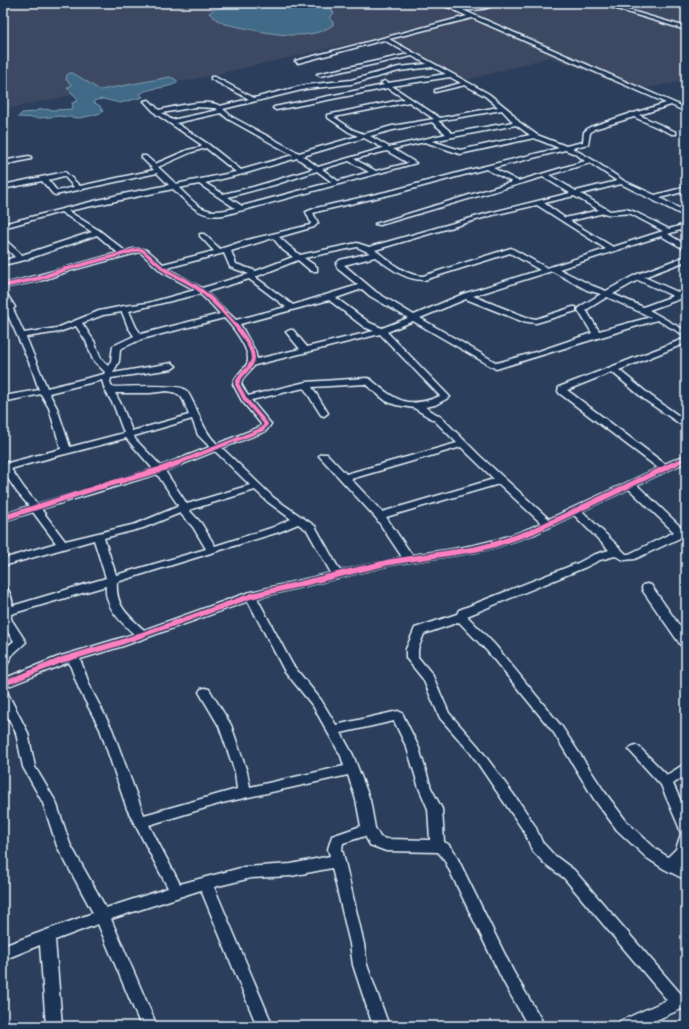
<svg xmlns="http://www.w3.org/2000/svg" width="689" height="1029" font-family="Sriracha,sans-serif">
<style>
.built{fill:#3c4962}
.water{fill:#406a87;stroke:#83a0b4}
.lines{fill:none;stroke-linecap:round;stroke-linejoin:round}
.street-casing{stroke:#e8f1f8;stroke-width:3}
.secondary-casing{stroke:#e8f1f8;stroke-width:3}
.street{fill:#1d3557;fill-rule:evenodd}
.secondary{fill:#1d3557;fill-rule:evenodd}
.cycleway-far2-casing{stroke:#1d3557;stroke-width:5}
.cycleway-far1-casing{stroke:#1d3557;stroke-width:6}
.cycleway-casing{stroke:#1d3557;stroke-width:8}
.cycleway-far2{stroke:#ff80c0;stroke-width:3.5}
.cycleway-far1{stroke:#ff80c0;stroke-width:4}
.cycleway{stroke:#ff80c0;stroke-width:5.5}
</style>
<rect width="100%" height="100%" fill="#2b3e5c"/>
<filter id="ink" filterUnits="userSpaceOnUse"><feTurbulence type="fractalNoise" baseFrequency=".025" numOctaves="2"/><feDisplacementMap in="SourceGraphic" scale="8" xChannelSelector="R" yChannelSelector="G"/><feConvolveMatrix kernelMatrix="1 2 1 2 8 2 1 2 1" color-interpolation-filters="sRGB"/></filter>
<g filter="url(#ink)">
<polygon class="built" points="3,3 686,3 686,81 634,90 550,57 467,80 380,37 186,81 98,89 3,110"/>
<g class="water">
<path d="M249 3H328V6L334 13 329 18 333 22V25C305 45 257 30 225 24L217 20 209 13 214 9Z"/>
<path d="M70 73H73L100 90 170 77 175 79 178 82C167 90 151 86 140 94L143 97 120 103 103 99 96 100 93 102 100 106 103 112 94 115 80 118 59 116 40 118 18 117 22 113 33 112 41 109 55 110 72 109 73 107 72 103 77 101 78 99 67 88 72 85 66 80 67 75Z"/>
</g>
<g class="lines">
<defs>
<g id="street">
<polygon points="597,3 604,3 686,27 686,30"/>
<path d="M454 8H458L686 108V112L671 105 639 115 676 132V134H672L634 117 594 129 590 133 588 144 572 148 593 160 624 181 655 195 686 187V191L660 198 686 212V217L621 184 581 194 610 211 626 209 635 212 669 229 686 224V228L668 234 686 245V250L661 236 559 269 593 286 606 291 635 275 686 256V261L644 277 680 293H685L686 295 683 298 649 310 686 331V336L657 320 496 369 413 321 387 332 450 397 435 405 425 407 441 417 480 456 549 519 658 468 559 393 558 391 559 387 686 338V343L619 370 651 396 686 421V428L645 400 612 372 567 390 665 464 686 455V462L637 485 686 532V541L680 538 635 559 624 560 615 556 600 560 586 567 467 616 495 645 562 727 604 791 627 822 657 850 668 857 676 849 681 834 679 827 661 785 629 750 631 747 635 745 639 747 667 775 686 763V775L673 784 686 812V857L680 863 686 867V880L664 869 647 858 617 830 594 799 554 733 487 651 459 622 424 634 418 649V657L432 674 449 713 478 746 522 806 535 826 542 842 554 855 574 870 681 994 686 992V1007L654 1021 656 1026H617L620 1021 667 1000 564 878 544 863 532 850 525 833 470 752 440 718 423 679 406 658V649L415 628 457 614 459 610 578 563 593 555 609 550 574 515 535 534 496 547 476 552 390 565 257 598 292 664 321 700 336 725 398 711 402 713 419 748 431 788 442 809 444 842 448 844 454 851 513 971 545 1026H528L503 981 444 859 438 852 386 851 370 845 365 836 343 843 342 849 364 944 367 965 389 1026H373L353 965 350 944 332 868 291 876 251 878 214 887 273 1026H257L201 890 111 919 157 1026H141L98 924 55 940 62 1026H46L40 945 3 960V946L93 913 57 846 43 803 23 767 16 733 3 707V691L7 692 28 733 35 767 56 802 70 844 106 908 168 888 127 809 100 729 79 689 69 662 3 688V679L58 657 134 634C120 621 104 606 106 586L11 614V619L26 642 12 655 7 665 3 666V650L14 641 3 625V587L7 588C10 593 13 601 12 606L106 578 94 540 3 566V559L56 543 33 512 3 521V515L29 506 17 492 3 471V460L8 463 61 449 49 408 41 394 3 402V396L39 390 32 369 7 313H3V308L7 306 3 301V293H6L15 307 13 309 24 333 57 328 99 311 124 306 148 303 195 290 162 272 140 252 72 270 43 280 3 288V284C42 275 80 263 118 253L97 235 25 260 3 265V261L15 257 3 245V238L22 255 92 232 61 212 3 228V224L118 195 169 185 157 173 55 195 53 194 42 181 3 189V185L65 172 80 186 154 170 142 158V156H146L155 164 188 150 201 147 202 145 156 114 144 101 149 100 159 110C174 107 208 98 220 106L249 99 211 79V77H215L254 98 306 85 351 80 399 67 427 64 412 56 320 76 317 74 409 54 384 40 298 63 295 61 467 16 454 10ZM472 18 666 103 634 113H630L629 114 590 127 584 132 583 142 566 146 537 135 519 122 510 111 489 94 389 39ZM432 67 446 74 388 83 384 81 381 83 384 85 274 107 273 108 276 110 388 88 405 99 327 115V117L349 132 358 136 299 153 232 117 223 109 306 89 351 84 399 71ZM450 77 461 83 435 90V92L465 85 485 96 498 107 440 118 392 86ZM409 102 434 119 392 126 364 134 353 130 334 117ZM195 107 215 108 218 110 172 120 162 113ZM502 110 513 122 452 133 438 121ZM221 113 228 119 293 155 241 170 208 144 176 123ZM432 122 446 134 389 147 370 136 393 130ZM516 125 530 135 460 150 432 141ZM364 138 383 148 318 167 303 156ZM534 138 559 148 465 171 394 190 316 208 306 212 311 223 310 225 247 240 220 249 204 234H200V236L214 251 163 264C147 250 147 245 125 251L100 231 68 211 173 189C188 203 200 219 223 215 230 214 237 211 244 210L416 163 393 149 425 142 460 154ZM206 148 236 172 176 184 158 167 192 152ZM565 150 576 154 585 161 518 181 493 168ZM387 151 408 163 376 171 354 159ZM297 158 313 169 253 187 223 194 205 183 243 174ZM349 161 369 172 338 181 322 169ZM590 163 617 181 576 191 549 175ZM486 169 512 182 375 224 380 225 543 177 570 193 489 213 369 247 357 243 300 255 289 246 279 237 314 227 318 223 313 213 320 211 397 193ZM317 171 332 182 242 206 228 197 274 185ZM64 176 74 187 57 191 48 180ZM199 184 235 208C204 216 200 208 179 188ZM574 196 599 210 565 218 544 203ZM537 205 606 249 547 268 511 248 423 276C405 276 388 260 375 250L493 215ZM604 213C613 217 622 212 631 214L663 231 613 247 570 221ZM273 238 283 250 293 257 256 271 236 264 231 251ZM357 247 370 253 340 260 336 264 338 269 358 285 293 305 255 277 298 260 311 271H317V267L304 258ZM224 253 230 267 249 274 202 288 167 268ZM510 253 540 270 463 294 414 315 376 292 344 265 375 257C390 268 405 280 424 280ZM552 271 587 290 601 294 581 306 578 310 592 333 539 351 497 363 420 318 466 299 521 321 536 323 576 311V307H573L536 319 526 317 473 296ZM249 279 286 307 236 320 206 292ZM638 280 673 296 643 307 613 294ZM362 289 370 296 408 318 382 328 370 323 336 298ZM200 294 212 305 220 314 141 334 136 327 129 311ZM607 297 651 317 599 331 586 310ZM329 300 364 327 374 331 307 347 293 330H290L286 332 300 349 257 359 255 351 240 324ZM122 312 128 327 134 336 113 346 111 361 108 366 101 359 94 341 82 323 103 315ZM224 318C232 325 253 353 247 364 243 371 235 375 233 384L242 401 261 424 260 427 217 444C205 432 201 420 194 404 191 399 189 392 184 389 176 384 125 387 112 387L110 382 111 378 172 369 176 366 172 363 113 373 119 361 120 349 142 339ZM76 326 86 341 93 360 105 372 104 374 47 388 26 337 59 332ZM380 334 440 396C407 410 395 400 370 379L367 378 306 382 248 396 241 384 243 378 255 365ZM102 380 105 390 114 406 124 433 70 447 57 408 49 393ZM365 384 386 401 396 405 414 408 435 421 457 443 346 474 327 454H321L319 456 321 458 376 518 402 557 340 571 315 526 274 498 222 448 266 431 271 424 251 400 304 388 321 415 324 416 328 413 312 387ZM167 391C184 393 183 400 189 415L132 431 122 406 115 393H150ZM192 419 198 435 210 447 161 466 135 439 134 436ZM126 438 153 469 37 504 24 488 11 469C49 457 88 449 126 438ZM461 447 494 479 382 512 351 479ZM215 451 250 485 187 504 165 471ZM157 474 178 505 177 507 136 524 65 541 41 509ZM499 484 541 523C500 543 457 549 412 555L386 517ZM629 489 674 532 629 554H626L582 511ZM255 490 268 502 291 519 271 528 215 546 201 523 189 510ZM180 513 193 527 206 549 116 575 104 538 143 528ZM298 524 307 530 331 573 247 593 144 630C128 615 115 606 117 582L279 532ZM248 601 284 670 313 706 341 756 344 766 250 787 247 772 231 725 209 689 205 688 201 689 199 692 219 726 235 772 237 789 144 815 112 729 91 689 80 659 123 646ZM394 721 407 748 419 788 428 809 430 840 386 839 380 837 375 828 370 800 353 755 341 733ZM348 775 356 800 361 826 332 836 328 849 330 856 291 864 244 867 180 884 149 825 222 803Z"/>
<polygon points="29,156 31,157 31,159 3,165 3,161"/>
<polygon points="647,584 651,585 686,635 686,648 682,647 643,591 642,588 643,585"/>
</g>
<path id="secondary" d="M440 3H449L463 7 498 3C485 12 453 13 440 3Z"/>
</defs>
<use href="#street" class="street-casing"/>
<use href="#secondary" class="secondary-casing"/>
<use href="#street" class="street"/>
<use href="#secondary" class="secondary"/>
<defs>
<polyline id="cycleway-far2" points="63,270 137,250 142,250 165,270"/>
<g id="cycleway-far1">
<path d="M164 269C174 276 186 280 196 287 212 298 252 338 253 358 253 368 239 374 237 384L245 399 266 424 263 429 175 464"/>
<polyline points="3,286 40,278 66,269"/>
<polyline points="674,464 686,458"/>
</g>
<g id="cycleway">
<polyline points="3,518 99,487 159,470 178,463"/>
<polyline points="3,684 62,660 119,643 251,596 390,562 476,549 496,544 531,532 676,463"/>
</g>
</defs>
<use href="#cycleway-far2" class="cycleway-far2-casing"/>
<use href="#cycleway-far1" class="cycleway-far1-casing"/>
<use href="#cycleway" class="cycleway-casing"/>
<use href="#cycleway-far2" class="cycleway-far2"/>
<use href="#cycleway-far1" class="cycleway-far1"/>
<use href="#cycleway" class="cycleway"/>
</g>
</g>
<rect width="689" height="1029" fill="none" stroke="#1d3557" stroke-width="16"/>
<rect x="8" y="8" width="673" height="1013" fill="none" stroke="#e8f1f8" stroke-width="1.5" filter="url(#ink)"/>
</svg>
